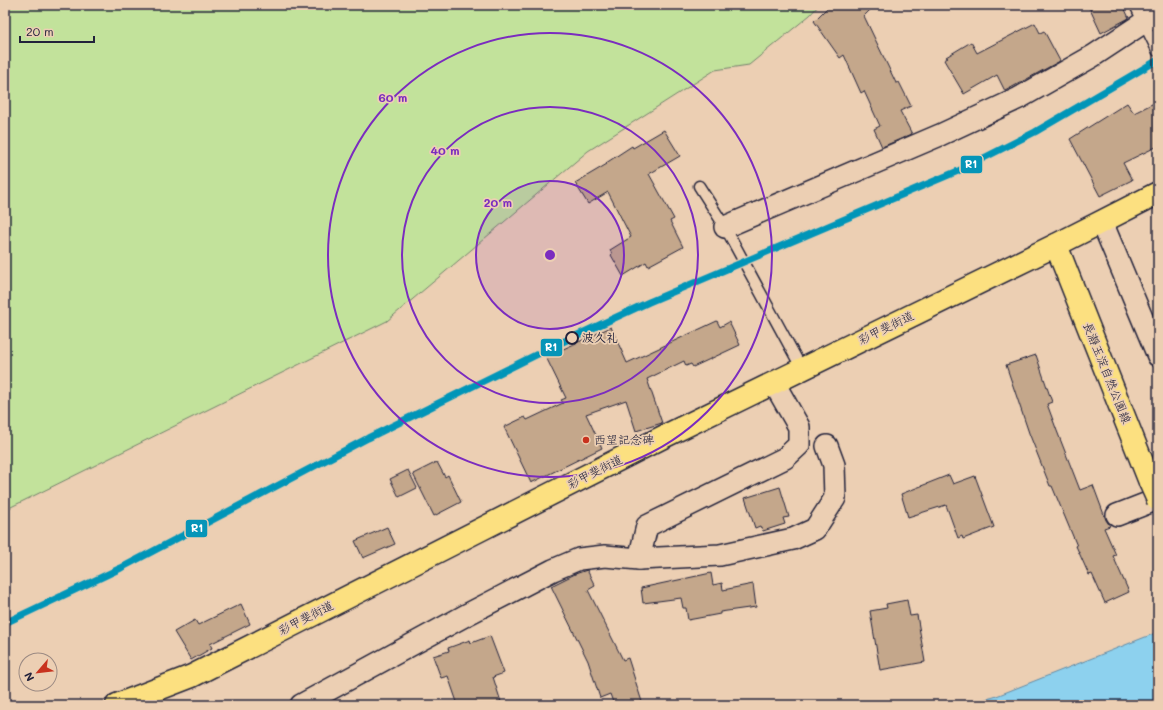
<svg xmlns="http://www.w3.org/2000/svg" width="1163" height="710" font-family="Mali,'Klee One',sans-serif">
<style>
.green{fill:#c2e29b;stroke:#72826b}
.water{fill:#8dd1ee;stroke:#628ba6}
.building{fill:#c4a78b;stroke:#22223b}
.lines{fill:none;stroke-linecap:round;stroke-linejoin:round}
.service-casing{stroke:#22223b;stroke-width:13}
.minor-casing{stroke:#22223b;stroke-width:24}
.primary-casing{stroke:#22223b;stroke-width:25}
.trunk-casing{stroke:#22223b;stroke-width:25}
.service{stroke:#eccfb3;stroke-width:10}
.minor{stroke:#eccfb3;stroke-width:21}
.primary{stroke:#fce080;stroke-width:22}
.trunk{stroke:#fce080;stroke-width:22}
.primary-bridge-casing{stroke:#22223b;stroke-width:25;stroke-linecap:butt}
.primary-bridge{stroke:#fce080;stroke-width:22}
.rail-1-casing{stroke:#eccfb3;stroke-width:10}
.rail-1{stroke:#0595b8;stroke-width:7}
.ring{fill:none;stroke:#7b2cbf;stroke-width:2}
.stop-dot{fill:#eccfb3;stroke:#22223b;stroke-width:2}
.poi-dot{fill:#c8321e;stroke:#eccfb3;stroke-width:1.5}
.labels{text-anchor:middle;stroke-width:3.5;stroke-linejoin:round;paint-order:stroke}
.street-label{font-size:12px;fill:#22223b;stroke:#eccfb3}
.stop-label{font-size:12px;font-weight:bold;fill:#22223b;stroke:#eccfb3;text-anchor:start}
.poi-label{font-size:12px;fill:#22223b;stroke:#eccfb3;text-anchor:start}
.centre{fill:#7b2cbf;stroke:#eccfb3;stroke-width:2}
.ring-label{font-size:12px;text-anchor:middle;font-weight:bold;fill:#7b2cbf;stroke:#eccfb3;stroke-width:3.5;stroke-linejoin:round;paint-order:stroke}
.line-badge{stroke:#eccfb3;stroke-width:1.5}
.badge-label{font-size:11px;text-anchor:middle;font-weight:bold;fill:#fff}
</style>
<rect width="100%" height="100%" fill="#eccfb3"/>
<filter id="ink" filterUnits="userSpaceOnUse"><feTurbulence type="fractalNoise" baseFrequency=".025" numOctaves="2"/><feDisplacementMap in="SourceGraphic" scale="8" xChannelSelector="R" yChannelSelector="G"/><feConvolveMatrix kernelMatrix="1 2 1 2 8 2 1 2 1" color-interpolation-filters="sRGB"/></filter>
<g filter="url(#ink)">
<polygon class="green" points="5,5 819,5 810,15 749,65 715,70 588,151 387,321 11,507 5,509"/>
<polygon class="water" points="1158,632 1158,705 963,705 994,697"/>
<g class="building">
<polygon points="830,5 875,5 864,16 896,83 899,82 911,106 900,111 912,134 882,147 874,129 880,126 864,91 861,93 844,55 840,58 814,21"/>
<polygon points="1088,5 1123,5 1129,18 1101,33"/>
<polygon points="1035,23 1040,33 1044,31 1060,61 1005,91 997,75 964,94 944,60 948,58 946,57 971,42 977,53"/>
<polygon points="1158,101 1158,146 1123,163 1132,180 1100,196 1070,139 1127,103 1134,113"/>
<polygon points="664,130 680,156 649,174 674,219 670,221 683,247 648,266 646,262 623,276 611,255 612,254 610,250 631,237 608,192 588,204 575,183 607,164 606,163 632,146 633,148"/>
<polygon points="717,321 720,327 729,322 740,345 693,367 691,364 686,366 684,361 647,379 662,423 636,431 626,400 586,414 602,448 531,483 504,427 525,417 527,420 563,403 561,400 566,398 546,357 611,327 627,363"/>
<polygon points="1036,355 1052,402 1047,404 1057,431 1080,490 1093,485 1106,520 1110,526 1104,528 1116,555 1113,556 1129,592 1105,603 1092,574 1089,575 1076,546 1077,546 1052,486 1050,486 1029,433 1006,365"/>
<polygon points="437,462 445,477 448,475 461,502 434,516 413,474"/>
<polygon points="408,470 417,488 399,497 390,479"/>
<polygon points="949,475 953,484 975,476 994,527 963,539 962,536 958,538 946,505 908,517 901,494"/>
<polygon points="780,487 789,517 783,518 785,524 763,531 762,528 761,528 760,526 755,528 745,498"/>
<polygon points="387,527 395,544 363,558 355,541"/>
<polygon points="587,570 595,586 588,590 623,660 628,658 643,705 614,705 610,694 600,698 588,661 551,586 575,574"/>
<polygon points="711,573 713,585 722,583 723,590 753,584 756,607 720,612 720,614 688,620 686,608 683,608 681,598 643,603 641,588"/>
<polygon points="907,600 910,616 917,615 925,662 880,670 870,611 887,608 886,604"/>
<polygon points="241,604 250,624 210,644 212,648 191,660 174,632 195,620 198,625"/>
<polygon points="490,636 504,673 493,677 502,705 458,705 448,676 441,678 433,656 449,651 448,648 470,640 471,643"/>
</g>
<g class="lines">
<defs>
<g id="service">
<polyline points="1135,5 1158,52"/>
<polyline points="699,186 725,227 802,369"/>
</g>
<g id="minor">
<polyline points="1102,222 1158,356"/>
<polyline points="725,227 940,135 1019,98 1093,56 1158,13"/>
<polyline points="1117,515 1158,499"/>
<polyline points="639,559 720,555 793,539 815,529 835,498 834,465 827,446"/>
<polyline points="301,705 468,614 553,570 579,559 605,556 639,559 647,526 785,458 799,445 799,427 774,383"/>
</g>
<polyline id="primary" points="1056,245 1150,482"/>
<polyline id="trunk" points="117,705 192,676 663,437 1056,245 1158,193"/>
</defs>
<use href="#service" class="service-casing"/>
<use href="#minor" class="minor-casing"/>
<use href="#primary" class="primary-casing"/>
<use href="#trunk" class="trunk-casing"/>
<use href="#service" class="service"/>
<use href="#minor" class="minor"/>
<use href="#primary" class="primary"/>
<use href="#trunk" class="trunk"/>
<defs>
<polyline id="primary-bridge" points="1150,482 1158,500"/>
</defs>
<use href="#primary-bridge" class="primary-bridge-casing"/>
<use href="#primary-bridge" class="primary-bridge"/>
<defs>
<polyline id="rail-1" points="5,623 121,568 368,438 554,346 649,302 958,171 1035,132 1158,60"/>
</defs>
<use href="#rail-1" class="rail-1-casing"/>
<use href="#rail-1" class="rail-1"/>
</g>
</g>
<circle cx="550" cy="255" r="74" fill="#7b2cbf" fill-opacity=".12"/>
<g class="ring">
<circle cx="550" cy="255" r="74"/>
<circle cx="550" cy="255" r="148"/>
<circle cx="550" cy="255" r="222"/>
</g>
<circle class="stop-dot" cx="572" cy="338" r="6"/>
<circle class="poi-dot" cx="586" cy="440" r="4"/>
<g class="labels">
<g class="street-label">
<text transform="translate(886 328) rotate(-26)" y="4">彩甲斐街道</text>
<text transform="translate(1107 373) rotate(68)" y="4">長瀞玉淀自然公園線</text>
<text transform="translate(595 472) rotate(-27)" y="4">彩甲斐街道</text>
<text transform="translate(306 618) rotate(-27)" y="4">彩甲斐街道</text>
</g>
<g class="stop-label">
<text x="582" y="342">波久礼</text>
</g>
<g class="poi-label">
<text x="594" y="444">西望記念碑</text>
</g>
</g>
<circle cx="550" cy="255" r="6" class="centre"/>
<g class="ring-label">
<text x="393" y="102">60 m</text>
<text x="445" y="155">40 m</text>
<text x="498" y="207">20 m</text>
</g>
<g class="line-badge">
<rect x="960" y="155" width="23" height="19" rx="4" fill="#0595b8"/>
<rect x="540" y="338" width="23" height="19" rx="4" fill="#0595b8"/>
<rect x="185" y="519" width="23" height="19" rx="4" fill="#0595b8"/>
</g>
<g class="badge-label">
<text x="971" y="168">R1</text>
<text x="551" y="351">R1</text>
<text x="197" y="532">R1</text>
</g>
<rect width="1163" height="710" fill="none" stroke="#eccfb3" stroke-width="20"/>
<rect x="10" y="10" width="1143" height="690" fill="none" stroke="#22223b" stroke-width="1.5" filter="url(#ink)"/>
<g transform="translate(38 672) rotate(242)"><circle r="19" fill="#eccfb3" stroke="#9b8a83"/>
<path d="M0-3L7 15L0 10L-7 15Z" fill="#c8321e"/>
<text y="-6" font-size="11" font-weight="bold" text-anchor="middle" fill="#22223b">N</text>
</g>
<path d="M20 36v6h74v-6" fill="none" stroke="#22223b" stroke-width="2"/>
<text x="26" y="36" font-size="12" fill="#22223b" stroke="#eccfb3" stroke-width="3" paint-order="stroke">20 m</text>
</svg>
